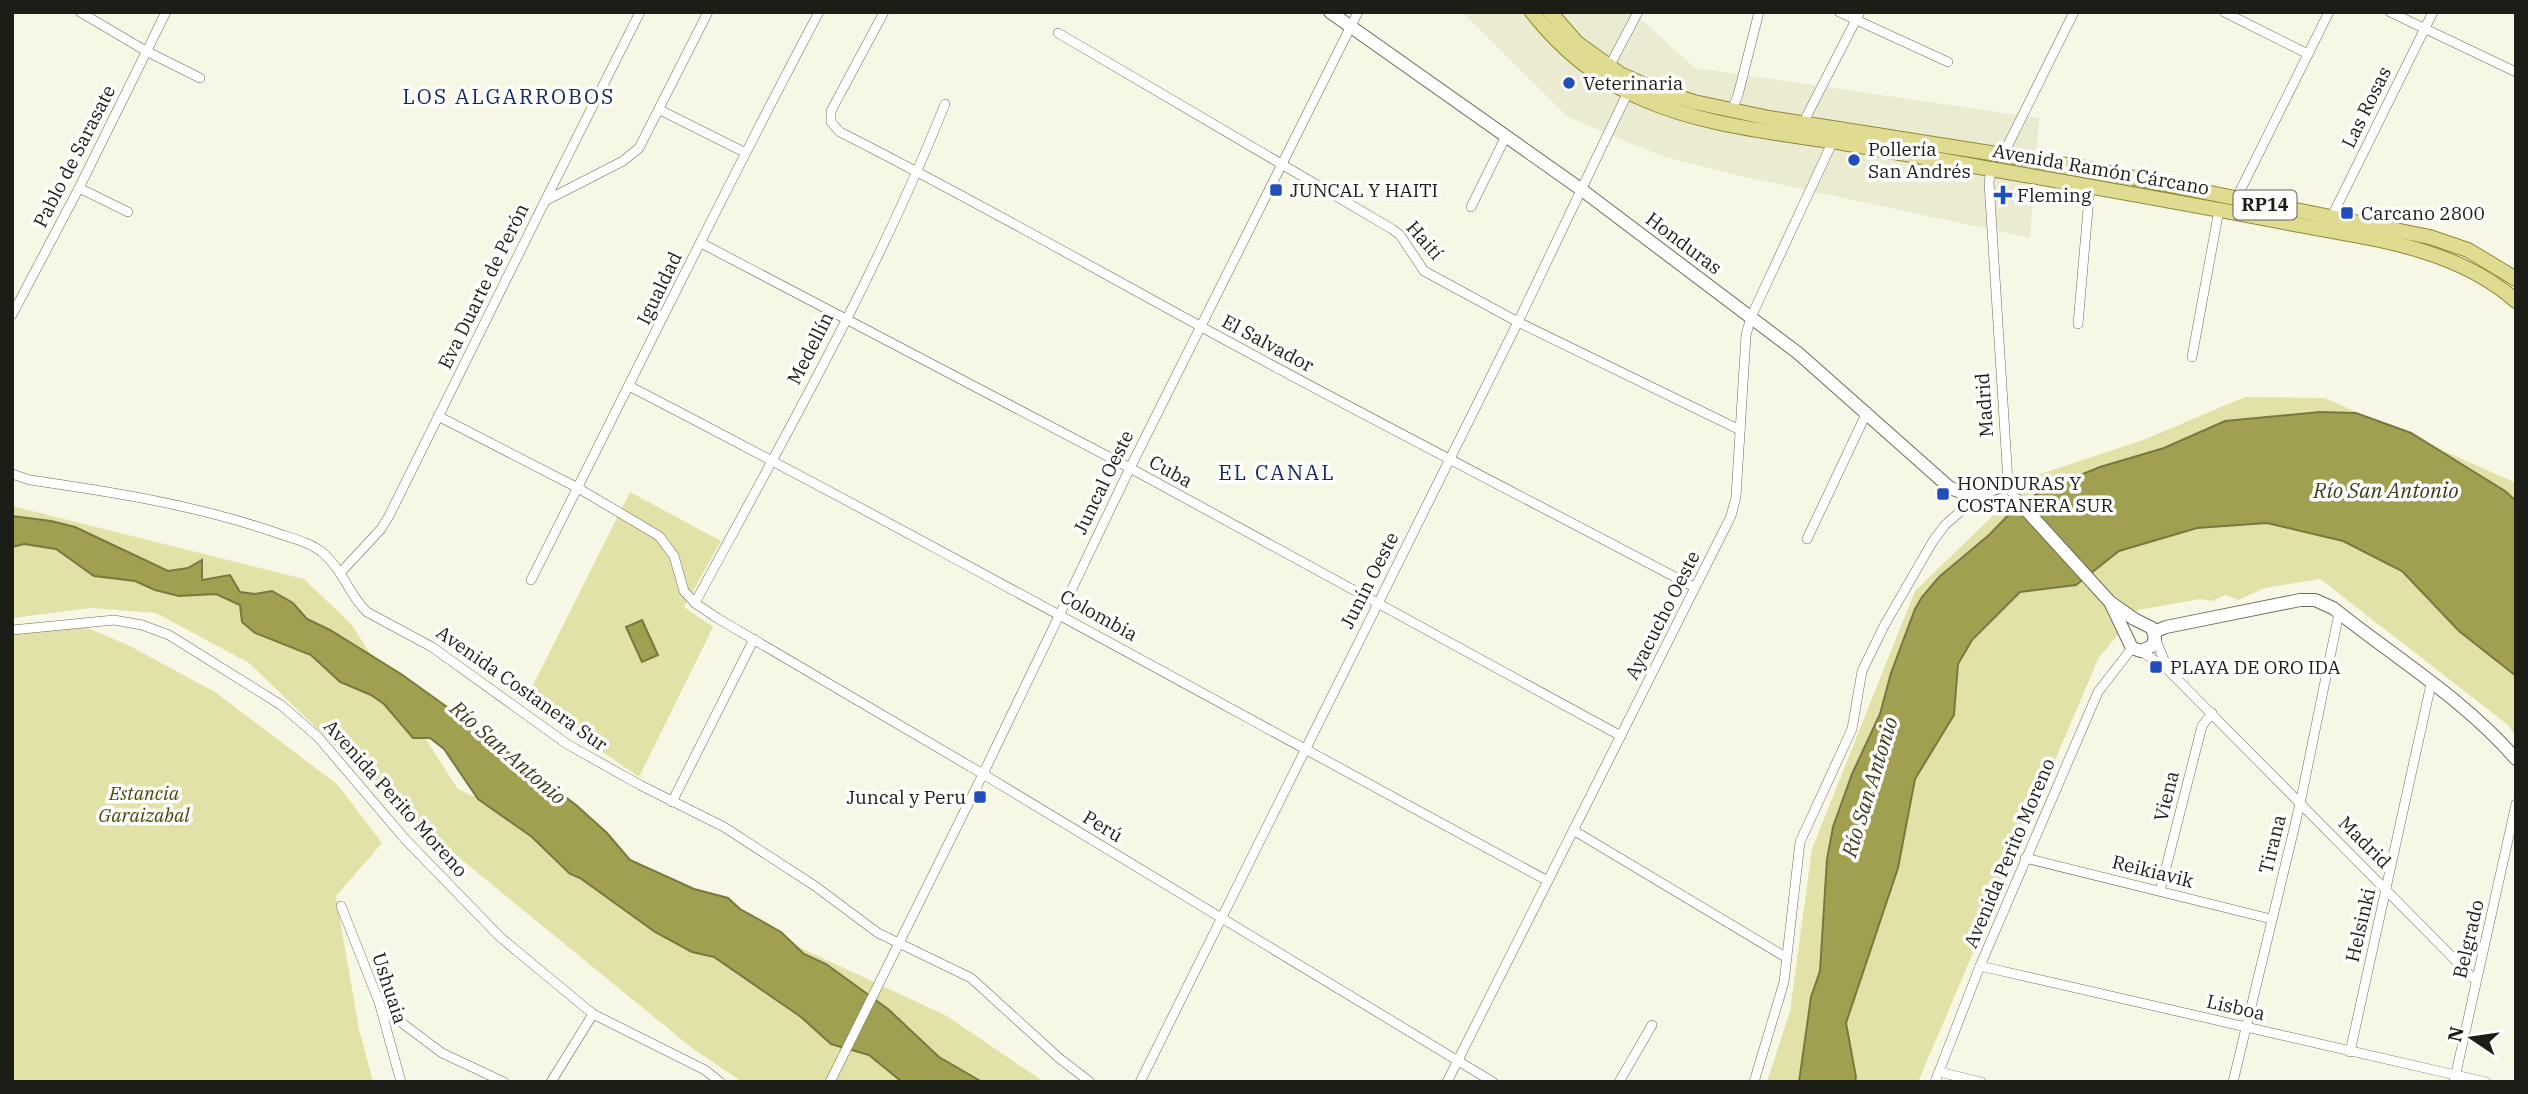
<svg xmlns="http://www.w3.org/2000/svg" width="2528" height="1094" font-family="'IBM Plex Serif',serif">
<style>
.built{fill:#ebebd2}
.green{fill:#e2e2a8}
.water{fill:#a19f50;stroke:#79783f;stroke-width:2}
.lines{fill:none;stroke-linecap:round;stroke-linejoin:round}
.minor-casing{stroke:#6c6c5d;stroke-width:10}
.secondary-casing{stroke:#6c6c5d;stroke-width:14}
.primary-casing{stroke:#8d8a38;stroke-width:16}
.minor{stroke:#fff;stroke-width:9}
.secondary{stroke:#fff;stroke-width:12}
.primary{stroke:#dfdc92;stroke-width:14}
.poi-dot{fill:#224ebc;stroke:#fff;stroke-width:2.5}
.labels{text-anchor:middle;stroke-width:7;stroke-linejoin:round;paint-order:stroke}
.shield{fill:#fff;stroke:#61615d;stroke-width:2}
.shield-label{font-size:18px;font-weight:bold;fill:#1d1d17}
.poi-label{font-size:19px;fill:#1d1d17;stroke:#fff;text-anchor:start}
.street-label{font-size:19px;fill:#1d1d17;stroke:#fff}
.park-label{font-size:19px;font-style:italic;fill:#4b4809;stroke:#fff}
.neighbourhood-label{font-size:21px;letter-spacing:2px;fill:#142b60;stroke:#fff}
.water-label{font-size:21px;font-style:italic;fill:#3e3d1a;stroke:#fff}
</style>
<rect width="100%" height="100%" fill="#f7f7e5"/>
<polygon class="built" points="1462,12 1633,12 1695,68 2039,118 2030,238 1736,175 1662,156 1568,117"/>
<g class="green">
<polygon points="2245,397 2325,398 2516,483 2516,736 2508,725 2320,579 2265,588 2238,600 2225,595 2212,601 2200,599 2139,610 2099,657 1918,1082 1767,1082 1790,1011 1812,849 1915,591 2034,476 2143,440"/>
<polygon points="630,492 721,541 684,607 713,627 639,777 526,699"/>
<polygon points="12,506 304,579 351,624 458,789 947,1016 1044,1082 742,1082 692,1048 408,816 249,663 156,613 91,608 12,618"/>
<polygon points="80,625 128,645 215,692 338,785 382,843 336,896 359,1029 373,1082 12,1082 12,633"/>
</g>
<g class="water">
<polygon points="2320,412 2356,413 2411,433 2505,491 2516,501 2516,676 2459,631 2402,571 2343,541 2267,523 2197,528 2119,551 2076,585 2020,592 1972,640 1958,664 1954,715 1915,779 1898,868 1846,1023 1856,1077 1855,1082 1799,1082 1811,997 1820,971 1827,859 1833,827 1852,774 1880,714 1891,673 1915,609 1922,597 1939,577 1989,535 2017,506 2046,489 2100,467 2164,448 2225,421"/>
<polygon points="12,516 51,521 75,527 168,571 188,568 202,560 202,580 230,575 240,592 255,594 272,591 293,603 307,619 330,630 401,674 496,742 522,764 576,805 607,833 630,860 694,889 728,898 740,909 781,932 804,954 826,964 888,1009 939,1057 982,1082 902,1082 869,1055 831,1044 801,1017 714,957 692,952 655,932 580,878 570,874 532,837 478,799 444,749 430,738 413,738 384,704 371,695 340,682 311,655 255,633 242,622 240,605 216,594 179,596 155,590 135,581 94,576 56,549 24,544 12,547"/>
<polygon points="642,620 658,655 642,662 626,627"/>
</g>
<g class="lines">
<defs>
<g id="minor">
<polyline points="80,12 146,51 200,78"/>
<path d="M884 12 831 111V122L840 132C961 193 1079 260 1198 325 1362 415 1529 500 1694 587"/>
<polyline points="1839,12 1948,62"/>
<polyline points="2224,12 2308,54"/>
<polyline points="2390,12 2516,72"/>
<polyline points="1058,33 1392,229 1400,235 1424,271 1518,322 1740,430"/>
<polyline points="1609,67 1638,12"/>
<polyline points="660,110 744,152"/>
<polyline points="1732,110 1738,95 1759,12"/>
<polyline points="1803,123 1860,12"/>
<polyline points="2002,157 2074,12"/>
<polyline points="1992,167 1989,182 2008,482 2009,488 2018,501"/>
<polyline points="79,188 128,212"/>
<polyline points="2236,199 2329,12"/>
<polyline points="545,201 640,12"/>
<polyline points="1471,207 1506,136"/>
<polyline points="2331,218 2433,12"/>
<polyline points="701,243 1130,468 1621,736"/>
<polyline points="12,315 79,188 166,12"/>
<polyline points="2078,324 2090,186"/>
<polyline points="2192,357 2219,210"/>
<path d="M629 386C938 546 1242 716 1548 881"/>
<polyline points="438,416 578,488 659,536 674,556 684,591 695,603 717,618 983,774 1493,1082"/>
<path d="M12 474 30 480C113 492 195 505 274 532 291 538 310 542 323 553 343 570 349 595 367 612L432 647 567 744 640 785 724 827 815 886 878 933 971 978 1059 1058 1090 1082"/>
<polyline points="1807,539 1867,412"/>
<polyline points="341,572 381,529 389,516 545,201 623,161 639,148 708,12"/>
<path d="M531 580C627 391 719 200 819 12"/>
<path d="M695 603C783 440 876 277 945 104"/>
<polyline points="12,630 114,620 142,625 169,635 281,705 318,737 405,839 500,937 593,1014 705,1070 720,1082"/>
<polyline points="2155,638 2166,665"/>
<polyline points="2141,651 2168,670 2476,981"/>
<polyline points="672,802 754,639"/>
<polyline points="1573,830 1787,958"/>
<polyline points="2025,858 2271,919"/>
<polyline points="2160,891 2202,726 2212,713"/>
<polyline points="341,906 379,1002 401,1082"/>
<polyline points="1980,966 2486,1082"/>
<polyline points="382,1012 394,1017 442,1053 504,1082"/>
<polyline points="2350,1052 2431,684"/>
<polyline points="1939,1072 1981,1082"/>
<polyline points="551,1082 593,1014"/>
<polyline points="830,1082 983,774 1130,468 1358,12"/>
<polyline points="1140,1082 1518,322 1628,92"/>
<polyline points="1447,1082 1731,516 1736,497 1746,335 1751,317 1833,141"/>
<polyline points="1619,1082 1652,1025"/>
<polyline points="1754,1082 1784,982 1800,842 1852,729 1862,671 1884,626 1933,541 1945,525 1979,495"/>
<polyline points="1935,1082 1980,966 2098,692 2132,648"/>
<polyline points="2233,1082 2300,804 2339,613"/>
<polyline points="2454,1082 2516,804"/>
</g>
<g id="secondary">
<path d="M1330 12 1582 190 1798 353 1949 487C1970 499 1988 493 2008 482"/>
<polyline points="2018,501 2110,602 2132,648 2141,651 2152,646 2155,638 2152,628 2134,619 2110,602"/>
<path d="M2154 632 2166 627 2300 600H2315L2333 608C2394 657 2464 699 2516 759"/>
</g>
<g id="primary">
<path d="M1532 12C1562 50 1598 80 1643 99 1709 128 1785 133 1855 145 2000 171 2144 195 2288 223 2367 238 2454 246 2516 301"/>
<polyline points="1550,12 1577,43 1620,74 1658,91 1694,102 1769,118 2085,168 2430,237 2468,250 2516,279"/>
</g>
</defs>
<use href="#minor" class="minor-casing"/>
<use href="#secondary" class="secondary-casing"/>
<use href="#primary" class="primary-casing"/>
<use href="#minor" class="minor"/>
<use href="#secondary" class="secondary"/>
<use href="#primary" class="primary"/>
</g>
<g class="poi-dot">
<circle cx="1569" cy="83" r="7"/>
<circle cx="1854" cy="160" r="7"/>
<rect x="1269" y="183" width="14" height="14" rx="3.5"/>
<path d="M1999.5 184.5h7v7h7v7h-7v7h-7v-7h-7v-7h7z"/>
<rect x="2340" y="206" width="14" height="14" rx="3.5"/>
<rect x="1936" y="487" width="14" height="14" rx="3.5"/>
<rect x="2149" y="660" width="14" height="14" rx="3.5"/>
<rect x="973" y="790" width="14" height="14" rx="3.5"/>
</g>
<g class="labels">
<rect class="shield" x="2233.5" y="190.5" width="63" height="29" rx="5"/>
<g class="shield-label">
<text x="2265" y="211">RP14</text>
</g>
<g class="poi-label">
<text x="1583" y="90">Veterinaria</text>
<text x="1868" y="156">Pollería<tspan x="1868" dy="22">San Andrés</tspan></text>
<text x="1290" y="197">JUNCAL Y HAITI</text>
<text x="2017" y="202">Fleming</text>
<text x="2361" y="220">Carcano 2800</text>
<text x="1957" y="490">HONDURAS Y<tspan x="1957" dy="22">COSTANERA SUR</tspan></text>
<text x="2170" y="674">PLAYA DE ORO IDA</text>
<text x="966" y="804" text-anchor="end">Juncal y Peru</text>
</g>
<g class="street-label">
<text transform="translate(2366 107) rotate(-64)" y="7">Las Rosas</text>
<text transform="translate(74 156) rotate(-63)" y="7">Pablo de Sarasate</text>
<text transform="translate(2101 169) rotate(10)" y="7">Avenida Ramón Cárcano</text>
<text transform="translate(1425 240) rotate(49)" y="7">Haití</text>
<text transform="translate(1684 243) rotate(37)" y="7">Honduras</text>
<text transform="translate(483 286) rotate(-64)" y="7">Eva Duarte de Perón</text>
<text transform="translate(659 288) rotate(-64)" y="7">Igualdad</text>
<text transform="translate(1268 343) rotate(28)" y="7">El Salvador</text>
<text transform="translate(810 348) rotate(-63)" y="7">Medellín</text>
<text transform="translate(1984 405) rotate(-94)" y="7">Madrid</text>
<text transform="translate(1171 471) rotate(29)" y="7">Cuba</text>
<text transform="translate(1103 482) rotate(-64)" y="7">Juncal Oeste</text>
<text transform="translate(1369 580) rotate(-63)" y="7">Junín Oeste</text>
<text transform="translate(1099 615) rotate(29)" y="7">Colombia</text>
<text transform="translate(1662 615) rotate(-63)" y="7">Ayacucho Oeste</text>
<text transform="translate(522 688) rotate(35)" y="7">Avenida Costanera Sur</text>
<text transform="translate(2166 796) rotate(-76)" y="7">Viena</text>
<text transform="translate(396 798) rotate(48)" y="7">Avenida Perito Moreno</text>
<text transform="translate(1103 826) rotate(31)" y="7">Perú</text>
<text transform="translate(2365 842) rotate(45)" y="7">Madrid</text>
<text transform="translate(2272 844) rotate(-76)" y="7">Tirana</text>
<text transform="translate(2009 853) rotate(-67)" y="7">Avenida Perito Moreno</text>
<text transform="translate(2153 871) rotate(14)" y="7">Reikiavik</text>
<text transform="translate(2360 925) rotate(-77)" y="7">Helsinki</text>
<text transform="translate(2468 939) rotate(-77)" y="7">Belgrado</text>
<text transform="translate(390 988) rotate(72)" y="7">Ushuaia</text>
<text transform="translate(2236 1007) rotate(13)" y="7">Lisboa</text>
</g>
<g class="park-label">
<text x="144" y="800">Estancia<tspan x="144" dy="22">Garaizabal</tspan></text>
</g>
<g class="neighbourhood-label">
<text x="509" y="104">LOS ALGARROBOS</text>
<text x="1277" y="480">EL CANAL</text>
</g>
<g class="water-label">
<text x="2386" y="498">Río San Antonio</text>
<text transform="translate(508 753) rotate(41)" y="7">Río San Antonio</text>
<text transform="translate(1870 787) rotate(-73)" y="7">Río San Antonio</text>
</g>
</g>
<rect width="2528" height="1094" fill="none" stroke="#1d1d17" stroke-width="28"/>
<g transform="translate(2472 1038) rotate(283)" stroke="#ffffff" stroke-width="5" paint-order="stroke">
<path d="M0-5L12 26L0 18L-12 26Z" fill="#1d1d17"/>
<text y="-10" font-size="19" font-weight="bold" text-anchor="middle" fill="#1d1d17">N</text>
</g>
</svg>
